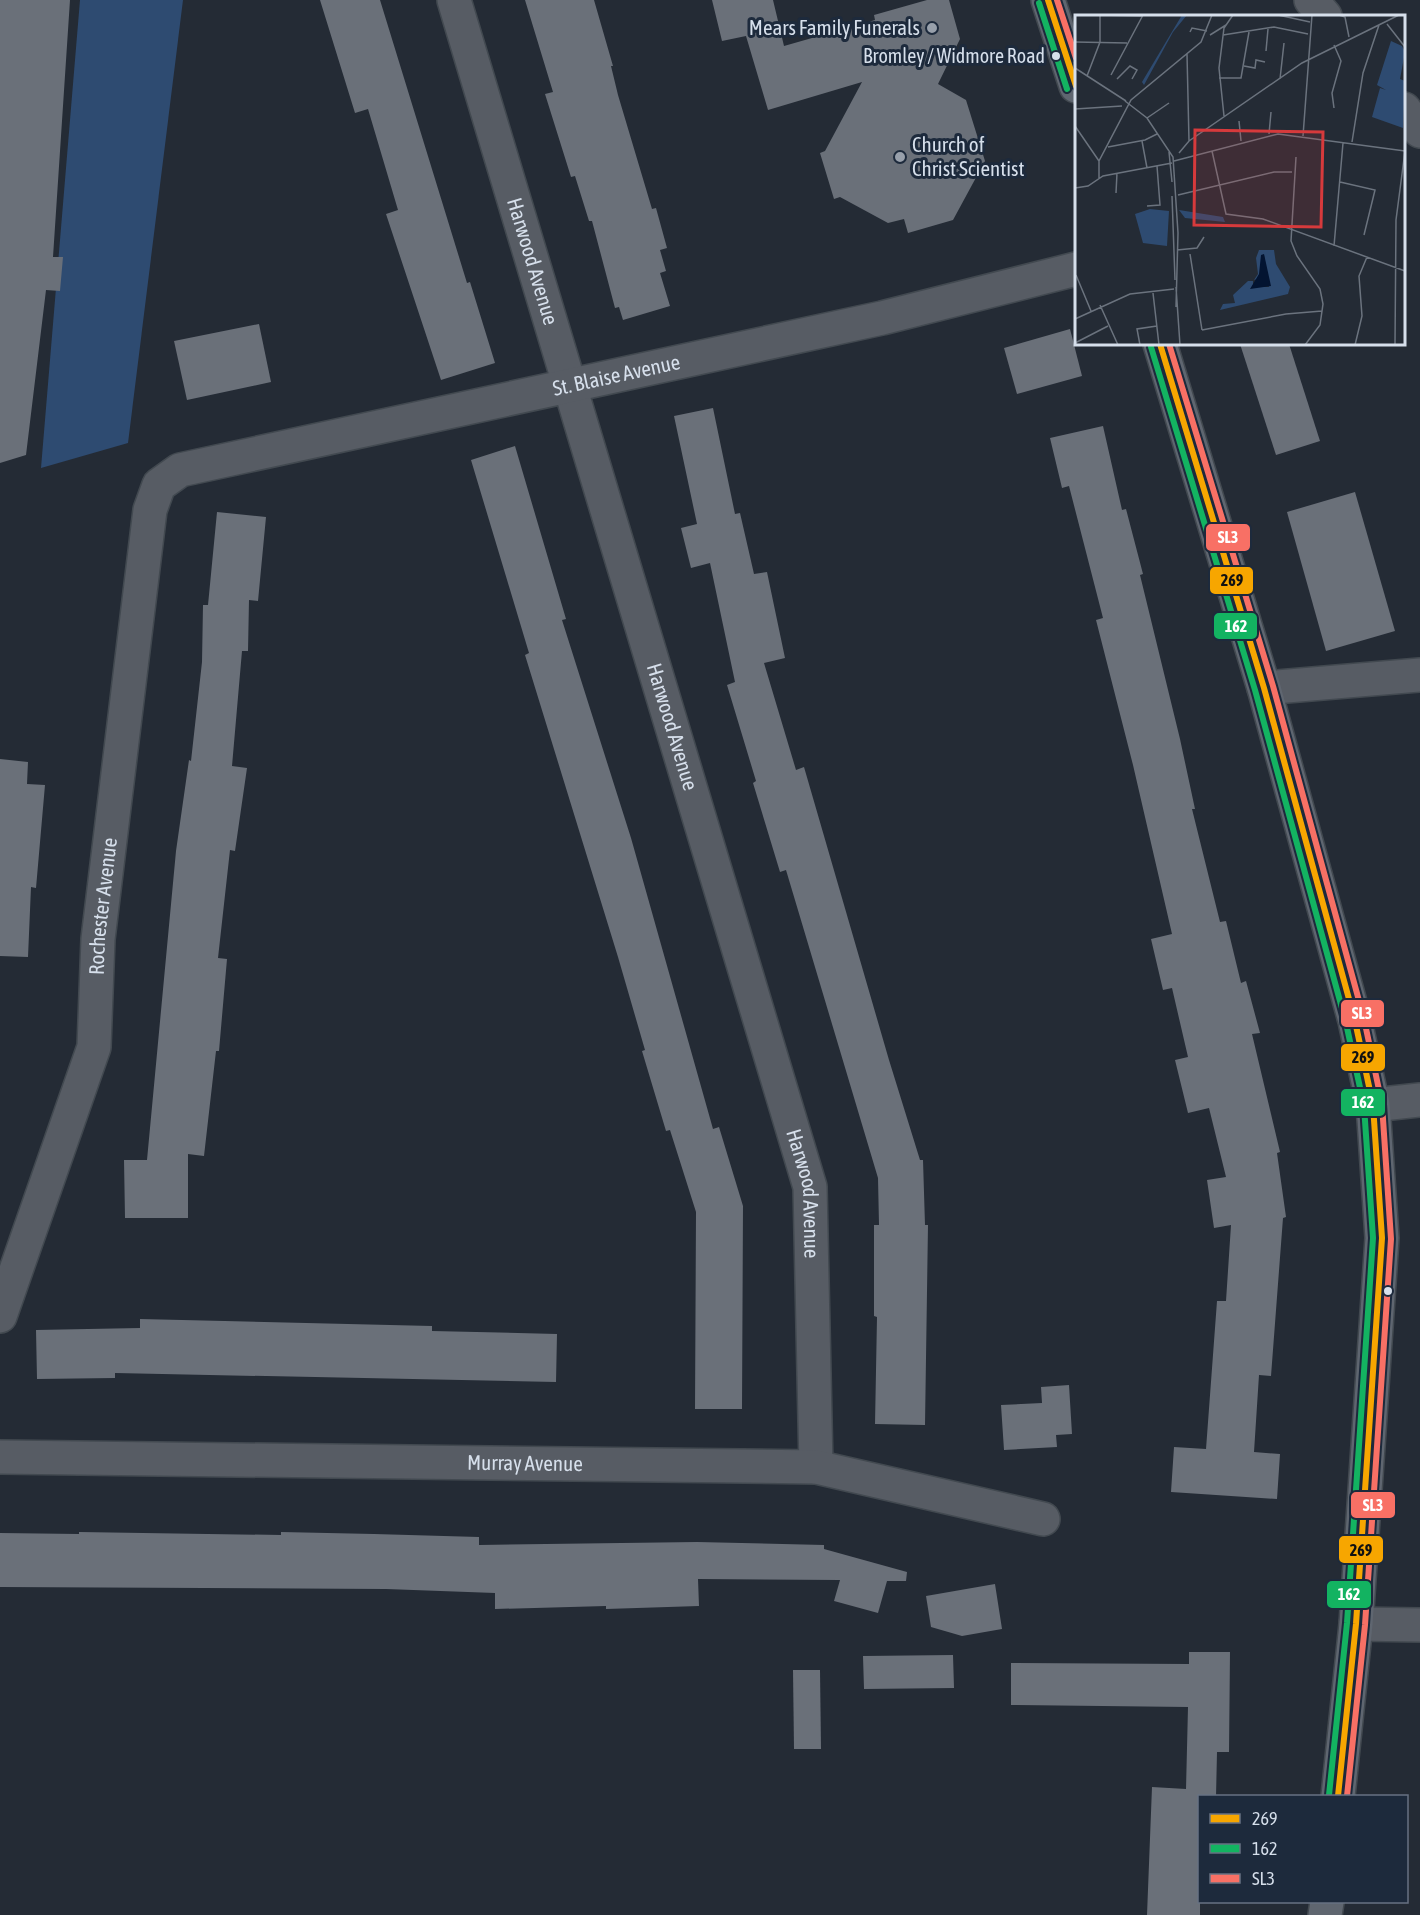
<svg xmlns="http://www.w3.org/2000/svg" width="1420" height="1915" font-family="'Asap Condensed',sans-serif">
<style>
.green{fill:#2e4b71}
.building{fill:#6a7079}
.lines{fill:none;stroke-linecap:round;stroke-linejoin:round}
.minor-casing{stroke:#424950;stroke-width:36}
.major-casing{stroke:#424950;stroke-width:36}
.minor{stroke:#575c64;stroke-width:33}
.major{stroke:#5f6670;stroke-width:33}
.bus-1-casing{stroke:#1d2a3c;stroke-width:10}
.bus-2-casing{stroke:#1d2a3c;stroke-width:10}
.bus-3-casing{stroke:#1d2a3c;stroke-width:10}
.bus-1{stroke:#f7a600;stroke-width:6}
.bus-2{stroke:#13b361;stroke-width:6}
.bus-3{stroke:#f87065;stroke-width:6}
.poi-dot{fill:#98a0ab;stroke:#1d2a3c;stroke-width:2}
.bus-dot{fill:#d6dfeb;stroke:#1d2a3c;stroke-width:2}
.labels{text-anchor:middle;stroke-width:6;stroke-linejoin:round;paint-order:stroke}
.bus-label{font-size:20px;fill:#d6dfeb;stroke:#1d2a3c;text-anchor:end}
.poi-label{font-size:21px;fill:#d6dfeb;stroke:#1d2a3c;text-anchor:end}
.street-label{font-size:21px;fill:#d6dfeb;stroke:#1d2a3c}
.inset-road{fill:none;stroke:#6b737e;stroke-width:1.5}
.view{fill:#d63a3c;fill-opacity:0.15;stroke:#d63a3c;stroke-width:3}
.inset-edge{fill:none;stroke:#d6dfeb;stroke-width:3}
.line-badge{stroke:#1d2a3c;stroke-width:2}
.badge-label{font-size:16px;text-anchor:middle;font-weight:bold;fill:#fff}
.pale-badge-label{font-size:16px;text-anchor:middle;font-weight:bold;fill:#111}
</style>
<rect width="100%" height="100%" fill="#242b35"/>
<polygon class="green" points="80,0 183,0 128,443 41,468"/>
<g class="building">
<polygon points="0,0 70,0 53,257 63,257 60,291 46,290 26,455 0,463"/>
<polygon points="320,0 380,0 467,283 470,282 495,363 441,380 386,214 398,210 368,109 355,113"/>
<polygon points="525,0 594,0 613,66 611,66 618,95 652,209 656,208 667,248 660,250 666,271 660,273 670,306 623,320 619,307 615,308 592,221 589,221 575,176 571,177 545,94 553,92"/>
<polygon points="712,0 773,0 784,46 875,20 874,15 927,0 949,0 960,39 938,84 966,100 985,161 953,220 908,233 904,219 888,223 840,197 834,199 820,153 825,151 862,82 768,110 746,36 722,41"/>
<polygon points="259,324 271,382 187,400 174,341"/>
<polygon points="1070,329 1082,376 1017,394 1004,348"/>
<polygon points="1240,344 1289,344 1320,441 1276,455"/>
<polygon points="713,408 735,514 740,513 754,574 767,572 785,658 764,663 796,770 804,767 889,1060 920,1160 923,1160 925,1225 928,1225 925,1425 875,1424 877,1317 874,1316 874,1225 879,1225 878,1178 786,870 780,872 753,783 756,781 727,685 735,682 710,563 691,568 681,528 697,524 674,416"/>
<polygon points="1103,426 1122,510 1126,509 1143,574 1140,575 1180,739 1195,809 1192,809 1220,922 1226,921 1241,983 1246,981 1260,1033 1252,1034 1280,1152 1277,1153 1286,1217 1283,1218 1271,1376 1259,1375 1254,1452 1280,1454 1277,1499 1171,1492 1174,1447 1206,1449 1217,1301 1226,1301 1231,1225 1214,1228 1207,1180 1226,1177 1209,1108 1188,1113 1175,1060 1188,1057 1172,988 1163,990 1151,939 1172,934 1133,765 1096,620 1103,618 1069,486 1062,488 1050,438"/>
<polygon points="515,446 566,619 562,620 631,838 713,1129 719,1127 743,1206 742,1409 695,1409 696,1212 670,1130 666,1131 642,1051 645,1050 618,957 525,655 529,653 471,460"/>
<polygon points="1355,492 1395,631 1326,651 1287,512"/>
<polygon points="217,512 266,517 258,601 249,600 248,651 242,651 232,766 247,768 235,851 230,850 218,958 227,959 219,1051 216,1051 204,1156 188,1154 188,1218 125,1218 124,1160 147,1160 176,851 189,760 191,761 202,662 203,605 208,605"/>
<polygon points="0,759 28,762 27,784 45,785 36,888 31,887 28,957 0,956"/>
<polygon points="140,1319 432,1326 432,1331 557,1334 556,1382 115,1373 115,1378 37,1379 36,1330 140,1328"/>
<polygon points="1069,1385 1072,1434 1056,1435 1057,1447 1004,1450 1001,1405 1042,1403 1041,1387"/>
<polygon points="79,1532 281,1535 281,1532 374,1534 479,1537 479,1545 697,1542 824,1545 824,1549 907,1572 906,1581 887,1581 878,1613 834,1601 840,1580 698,1579 699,1606 606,1609 606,1606 495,1609 495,1593 386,1589 0,1587 0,1533 79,1534"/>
<polygon points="995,1584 1002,1629 962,1636 931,1627 926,1596"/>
<polygon points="1189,1652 1230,1652 1229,1752 1217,1752 1216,1797 1200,1797 1200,1915 1147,1915 1152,1787 1186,1789 1188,1707 1011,1705 1011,1663 1189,1664"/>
<polygon points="953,1655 954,1688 864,1689 863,1656"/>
<polygon points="793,1670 820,1670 821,1749 794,1749"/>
</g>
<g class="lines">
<defs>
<g id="minor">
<path id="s1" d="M454 0 810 1187 816 1467"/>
<polyline points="1311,0 1325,16"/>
<polyline points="1404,109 1420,131"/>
<polyline points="1264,688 1420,675"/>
<polyline points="1373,1105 1420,1100"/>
<path id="s2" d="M0 1316 94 1047 98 939 150 510 159 485 180 470 882 318 1076 269"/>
<path id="s3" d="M0 1457 816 1467 1043 1519"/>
<polyline points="1356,1624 1420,1625"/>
</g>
<g id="major">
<polyline points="1048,0 1076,86"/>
<polyline points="1160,344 1264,688 1355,1021 1373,1105 1382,1238 1356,1624 1338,1796"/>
<polyline points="1325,1915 1327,1902"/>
</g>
</defs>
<use href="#minor" class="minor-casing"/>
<use href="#major" class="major-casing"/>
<use href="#minor" class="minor"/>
<use href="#major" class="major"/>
<defs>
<g id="bus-1">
<polyline points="1048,0 1076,86"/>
<polyline points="1160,344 1264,688 1355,1021 1373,1105 1382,1238 1356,1624 1338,1796"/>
</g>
<g id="bus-2">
<polyline points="1039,3 1067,89"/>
<polyline points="1151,347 1255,690 1346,1023 1364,1106 1373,1238 1347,1623 1329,1795"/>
</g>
<g id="bus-3">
<polyline points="1057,0 1076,58"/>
<polyline points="1169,344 1273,686 1364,1019 1382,1104 1391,1239 1365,1625 1347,1796"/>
</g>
</defs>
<use href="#bus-1" class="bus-1-casing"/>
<use href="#bus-2" class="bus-2-casing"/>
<use href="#bus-3" class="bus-3-casing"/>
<use href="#bus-1" class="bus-1"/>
<use href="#bus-2" class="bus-2"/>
<use href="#bus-3" class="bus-3"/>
</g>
<g class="poi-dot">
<circle cx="932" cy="28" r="6"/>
<circle cx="900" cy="157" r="6"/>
</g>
<g class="bus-dot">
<circle cx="1056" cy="56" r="5"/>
<circle cx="1388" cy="1291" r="5"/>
</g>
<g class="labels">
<g class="bus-label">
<text x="1045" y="63">Bromley / Widmore Road</text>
</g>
<g class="poi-label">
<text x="920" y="35">Mears Family Funerals</text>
<text x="912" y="152" text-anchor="start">Church of<tspan x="912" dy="24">Christ Scientist</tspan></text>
</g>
<g class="street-label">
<text dy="7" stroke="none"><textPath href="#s1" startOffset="273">Harwood Avenue</textPath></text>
<text dy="7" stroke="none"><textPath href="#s2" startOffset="1324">St. Blaise Avenue</textPath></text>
<text dy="7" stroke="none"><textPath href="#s1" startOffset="759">Harwood Avenue</textPath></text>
<text dy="7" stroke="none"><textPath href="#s2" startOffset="426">Rochester Avenue</textPath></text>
<text dy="7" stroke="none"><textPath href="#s1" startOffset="1245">Harwood Avenue</textPath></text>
<text dy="7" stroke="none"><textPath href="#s3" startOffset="525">Murray Avenue</textPath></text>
</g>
</g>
<g transform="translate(1075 15)">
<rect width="330" height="330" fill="#242b35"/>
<path d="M107 0H112L98 17 69 70 67 67ZM316 26 327 31 330 37 325 64 330 66 328 113 297 102 305 73 311 75 302 70ZM75 194 94 196 92 231 68 228 60 199ZM104 195 148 202 150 207 110 203ZM184 235H199L201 249 215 272 213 279 145 295 148 289 160 288 158 280 173 266H178V272H194L189 240 185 263 179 265 183 259 181 243Z" fill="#2e4b71"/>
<path d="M189 239 196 271 175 274 184 259 186 240Z" fill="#031431"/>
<path class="inset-road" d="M25 0 67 1M203 0 235 7M264 0 270 2 274 22M312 9 330 32M115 17 117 13 132 16M135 20 151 10M148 20 199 12 233 19M0 27 52 28M191 36 193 14M112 39 114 126M169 51 180 53 181 45 190 47M0 53 51 86M36 60 68 0M12 61 25 27V0M144 63H166L174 17M42 64 55 51 62 55 57 64M205 64 209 28M50 86 72 103 98 142 103 218 101 292M259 93 257 78 266 46 259 30M0 94 47 91M149 101 144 53 149 13 158 0M72 103 94 88M164 106 166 126M0 111 24 146M194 119 196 97M228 121 237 0M67 126 72 153M277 127 288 58 304 10M33 132 70 125 82 119M137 136 151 199 188 204 330 256M94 137 97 167M104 138 114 126 227 48 324 0M221 142 216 226 222 241 245 274 248 289 245 310 230 330M99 146 203 119 330 136M24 163V146L56 85 126 27 137 0M265 167 300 175 289 220M0 173 13 171 28 161 97 148M41 178 42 158M103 180 199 157H217M97 181 100 265M72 191 85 190 82 151M259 231 268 128M102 235 122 233 129 222M115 239 127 315M1 260 16 296M101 272 105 330M78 278 84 330M25 290 43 330M0 304 55 279 99 274M127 315 211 299 247 296M0 328 33 311M65 330 62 314 82 311M280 330 287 301 284 261 292 242M320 330 321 205 330 136"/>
<path class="view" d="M120 115 248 117 246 212 119 210Z"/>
<rect width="330" height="330" class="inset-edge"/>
</g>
<g class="line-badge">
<rect x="1205" y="523" width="46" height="29" rx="6" fill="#f87065"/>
<rect x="1209" y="566" width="45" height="29" rx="6" fill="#f7a600"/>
<rect x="1213" y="612" width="45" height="28" rx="6" fill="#13b361"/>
<rect x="1340" y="999" width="45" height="29" rx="6" fill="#f87065"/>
<rect x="1340" y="1043" width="46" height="29" rx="6" fill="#f7a600"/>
<rect x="1340" y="1088" width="46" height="29" rx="6" fill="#13b361"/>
<rect x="1350" y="1491" width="46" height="28" rx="6" fill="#f87065"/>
<rect x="1338" y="1535" width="46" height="29" rx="6" fill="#f7a600"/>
<rect x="1326" y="1580" width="46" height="29" rx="6" fill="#13b361"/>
</g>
<g class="badge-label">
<text x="1228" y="543">SL3</text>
<text x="1236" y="632">162</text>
<text x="1362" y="1019">SL3</text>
<text x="1363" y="1108">162</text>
<text x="1373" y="1511">SL3</text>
<text x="1349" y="1600">162</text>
</g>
<g class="pale-badge-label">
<text x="1232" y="586">269</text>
<text x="1363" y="1063">269</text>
<text x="1361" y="1556">269</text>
</g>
<rect x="1198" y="1795" width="210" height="108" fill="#1d2a3c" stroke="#677282" stroke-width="1.5"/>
<rect x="1210" y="1814" width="30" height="9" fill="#f7a600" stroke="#677282" stroke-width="1.5"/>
<text x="1252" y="1825" font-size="18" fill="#d6dfeb">269</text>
<rect x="1210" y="1844" width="30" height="9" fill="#13b361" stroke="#677282" stroke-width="1.5"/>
<text x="1252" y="1855" font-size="18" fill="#d6dfeb">162</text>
<rect x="1210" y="1874" width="30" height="9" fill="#f87065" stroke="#677282" stroke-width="1.5"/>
<text x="1252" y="1885" font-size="18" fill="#d6dfeb">SL3</text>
</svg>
